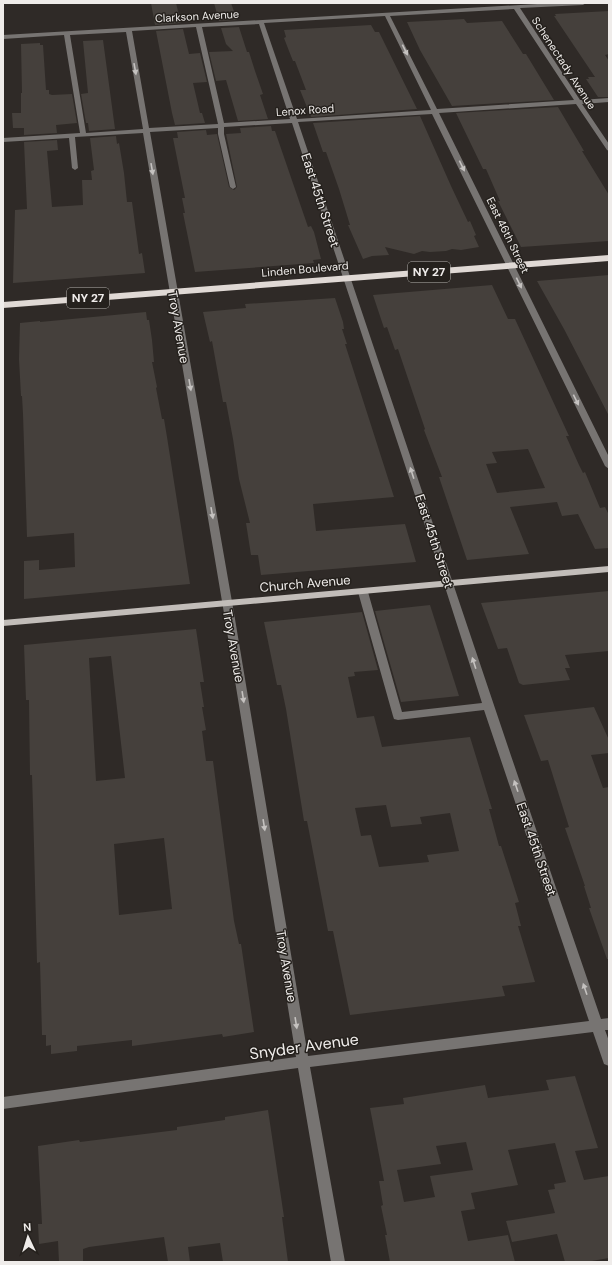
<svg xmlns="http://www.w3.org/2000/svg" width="612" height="1265" font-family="'DM Sans',sans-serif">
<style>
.building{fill:#45403c;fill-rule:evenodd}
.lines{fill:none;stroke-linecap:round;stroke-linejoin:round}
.minor{fill:#777472;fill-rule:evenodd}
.major{fill:#c2bdb9;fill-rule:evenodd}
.highway{fill:#e0d9d5;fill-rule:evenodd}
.oneway{fill:#c5c2c0}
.labels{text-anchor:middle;stroke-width:3;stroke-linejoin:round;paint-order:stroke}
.far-street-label{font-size:11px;fill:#efecea;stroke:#25211d}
.shield{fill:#25211d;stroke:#b2afac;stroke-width:1}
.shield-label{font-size:12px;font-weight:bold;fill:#efecea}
.street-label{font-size:13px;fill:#efecea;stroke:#25211d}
.near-street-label{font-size:16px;fill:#efecea;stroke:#25211d}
</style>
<rect width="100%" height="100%" fill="#2f2a27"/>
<g class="building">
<polygon points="151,3 176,3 181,23 155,25"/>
<polygon points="214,3 231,3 237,20 219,21"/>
<polygon points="609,11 609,54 605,55 609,61 609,97 598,97 586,79 589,79 588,77 595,77 554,16 556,16 555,14"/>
<polygon points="464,19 467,23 502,21 523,54 526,54 554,100 452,106 420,50 407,22"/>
<polygon points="371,25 375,32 379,32 417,109 311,117 300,90 306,90 295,61 293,61 289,51 284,38 286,37 284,30"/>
<polygon points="239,27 247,52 249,52 255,71 263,94 260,95 268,119 238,121 226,80 216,81 209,52 233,51 226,44 221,28"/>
<polygon points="183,29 189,54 200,53 207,82 193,83 200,113 202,113 205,123 175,125 172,113 156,31"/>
<polygon points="103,40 115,129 89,131 88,123 86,123 81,94 88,93 83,41"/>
<polygon points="40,43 40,45 43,45 46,90 49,90 49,94 52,95 72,94 77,123 56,125 57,133 24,135 24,128 13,128 12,113 21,113 21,93 22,93 21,44"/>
<polygon points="558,107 584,151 582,151 609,195 609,241 521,247 498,201 500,201 486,169 483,169 456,113"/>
<polygon points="420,116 451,186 468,222 470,221 476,235 474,236 479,247 461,250 452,249 446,251 430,252 422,251 414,254 385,247 389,255 372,256 363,259 348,225 350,225 339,189 326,152 323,152 313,123"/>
<polygon points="271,126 272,131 275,131 308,227 311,226 314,232 321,259 313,260 314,263 195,272 183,213 185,213 182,198 185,198 173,138 178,138 177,132 206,130 207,135 217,134 229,187 234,190 237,187 226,134 241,133 240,128"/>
<polygon points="116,136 117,144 119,143 124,173 127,202 132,202 139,254 142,253 145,273 13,283 15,210 27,209 24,142 57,140 58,150 47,151 52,207 83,205 82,180 92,180 91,171 94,170 90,138"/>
<polygon points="609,275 609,416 564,329 537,281"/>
<path d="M492 285 508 319H515L569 436H566L579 465 583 473 585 472 600 508 605 507 609 515V548L595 549 578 514 562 516 557 502 510 507 529 554 467 560 439 477H442L424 430 425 429 398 349 395 350 387 327 384 328 373 295ZM528 449 545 488 497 493 486 464 497 463 492 452Z"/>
<polygon points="335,298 343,322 344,329 342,329 347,344 345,344 394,497 313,504 316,531 405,524 416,562 261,575 258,555 251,555 246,523 250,523 239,479 233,439 226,402 223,402 212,341 210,342 203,312 246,308 245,304"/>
<polygon points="146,312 147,320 149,320 152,340 154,362 152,362 157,387 156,388 162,419 164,419 167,437 190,584 24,599 24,561 39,560 39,570 75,567 74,533 27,537 23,414 22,396 21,396 19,359 20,323 40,321 40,322"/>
<polygon points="609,591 609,651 565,655 570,668 565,668 570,680 523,685 519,683 507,648 498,649 481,603"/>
<polygon points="430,605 459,696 401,702 375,611"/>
<path d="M362 612 378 670 354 672 355 676 348 677 357 718 374 716 382 747 470 737 492 809H489L499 846H501L519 902 515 903 521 926H518L535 982 502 986 505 996 350 1015 333 931H328L309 831 307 821H304L286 709 281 685H277L264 622ZM386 805 391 827 422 824 420 817 450 813 459 851 427 855 429 862 379 867 371 835 361 836 355 808Z"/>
<path d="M196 629 204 682H200L204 707H202L206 730 202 731 206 761H213L234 921 239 944H241L254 1032 223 1037 222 1034 132 1046V1040L77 1046V1051L51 1054V1045L46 1046V1035H42L40 962 37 963 33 807 32 775H30L29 700H26L24 645ZM111 656 125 778 96 781 89 658ZM164 838 172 909 119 915 114 844Z"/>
<polygon points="594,707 609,740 609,753 591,755 603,788 609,787 609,959 607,959 589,908 591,908 584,886 585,886 565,828 569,827 548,760 541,761 524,715"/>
<path d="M575 1076 598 1148 575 1151 584 1180 609 1176V1258L586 1262H565L557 1234 512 1242 506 1221 555 1213 548 1190 555 1189 554 1184 566 1182 555 1143 508 1150 518 1185 471 1193 475 1209 461 1211 468 1241 508 1235 515 1262H390L385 1235H387L381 1206 383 1205 379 1181H384L370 1108 404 1104 403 1098 485 1085 488 1098 549 1090 546 1080ZM466 1142 473 1170 430 1176 435 1197 404 1202 397 1170 441 1164 436 1146Z"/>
<polygon points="268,1110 284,1217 282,1217 288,1262 223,1262 220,1243 188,1247 190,1262 168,1262 164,1237 89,1247 83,1249 83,1262 59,1262 58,1241 39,1244 38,1224 42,1224 38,1146 79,1140 80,1142 177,1130 177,1127 225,1120 225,1117"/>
</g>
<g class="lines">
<path class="minor" d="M554 3H586L583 5 520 8 580 100 609 98V102L582 104 609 144V151L607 150 576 104 439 113 609 457V469L605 466 432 114 298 122C399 421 498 721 601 1019L609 1018V1030H605L609 1041V1066L604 1064 593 1032 310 1067 345 1262H331L298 1068 3 1109V1097L296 1057 225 619 143 133 75 137 78 168 75 170 72 168 69 138 3 142V138L80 133 64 35 3 39V35ZM514 9 574 100 437 109 390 16ZM385 16 431 110 297 119 264 23ZM259 24 290 119 224 123 202 27ZM196 27 218 124 149 128 132 31ZM126 32 143 129 86 133 70 35ZM292 123 438 565 482 703 402 712 368 592 363 589 358 592 393 716 394 719 398 720 484 710 589 1021 308 1056 235 619 150 132 218 128V134L230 187 233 189 236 187 224 134V127Z"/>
<polygon class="major" points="609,566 609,572 3,626 3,620"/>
<polygon class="highway" points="609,255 609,261 3,308 3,302"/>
</g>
<defs><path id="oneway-solid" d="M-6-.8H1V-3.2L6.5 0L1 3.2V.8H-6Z"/></defs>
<g class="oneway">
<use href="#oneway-solid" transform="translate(405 50) rotate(64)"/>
<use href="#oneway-solid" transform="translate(135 69) rotate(80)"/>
<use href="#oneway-solid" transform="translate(462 166) rotate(64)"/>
<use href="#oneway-solid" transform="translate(152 169) rotate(80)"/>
<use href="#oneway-solid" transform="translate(519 283) rotate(64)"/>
<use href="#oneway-solid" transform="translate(190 385) rotate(80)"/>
<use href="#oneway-solid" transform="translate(576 400) rotate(64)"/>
<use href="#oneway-solid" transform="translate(412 473) rotate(-108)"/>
<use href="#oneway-solid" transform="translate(212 513) rotate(80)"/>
<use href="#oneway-solid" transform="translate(474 663) rotate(-108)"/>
<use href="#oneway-solid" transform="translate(243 697) rotate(81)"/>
<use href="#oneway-solid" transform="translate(516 786) rotate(-109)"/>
<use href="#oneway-solid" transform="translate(264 825) rotate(81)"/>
<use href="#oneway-solid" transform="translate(585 989) rotate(-109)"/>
<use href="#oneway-solid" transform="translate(296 1023) rotate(81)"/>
</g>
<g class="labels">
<g class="far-street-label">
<text transform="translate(197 16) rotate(-3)" y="4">Clarkson Avenue</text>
<text transform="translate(564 63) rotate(57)" y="4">Schenectady Avenue</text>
<text transform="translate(305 110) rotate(-4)" y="4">Lenox Road</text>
<text transform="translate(508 235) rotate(64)" y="4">East 46th Street</text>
<text transform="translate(305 269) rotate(-5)" y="4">Linden Boulevard</text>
</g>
<g class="shield">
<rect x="408" y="262" width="42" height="20" rx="3"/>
<rect x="67" y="288" width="42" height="20" rx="3"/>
</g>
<g class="shield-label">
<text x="429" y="276">NY 27</text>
<text x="88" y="302">NY 27</text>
</g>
<g class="street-label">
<text transform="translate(321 200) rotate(72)" y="5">East 45th Street</text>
<text transform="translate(179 327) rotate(80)" y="5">Troy Avenue</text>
<text transform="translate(435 541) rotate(72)" y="5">East 45th Street</text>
<text transform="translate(305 583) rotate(-5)" y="5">Church Avenue</text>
<text transform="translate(234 646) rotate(80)" y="5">Troy Avenue</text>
<text transform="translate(537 849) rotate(71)" y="5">East 45th Street</text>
<text transform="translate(287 966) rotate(81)" y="5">Troy Avenue</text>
</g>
<g class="near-street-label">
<text transform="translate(304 1046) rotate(-8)" y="6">Snyder Avenue</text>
</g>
</g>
<rect width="612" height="1265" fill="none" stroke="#efecea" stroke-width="8"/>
<g transform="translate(28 1237) rotate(356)" stroke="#25211d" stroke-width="3" paint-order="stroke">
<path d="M0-3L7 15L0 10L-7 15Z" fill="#efecea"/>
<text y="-6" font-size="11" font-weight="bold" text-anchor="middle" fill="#efecea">N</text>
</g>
</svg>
